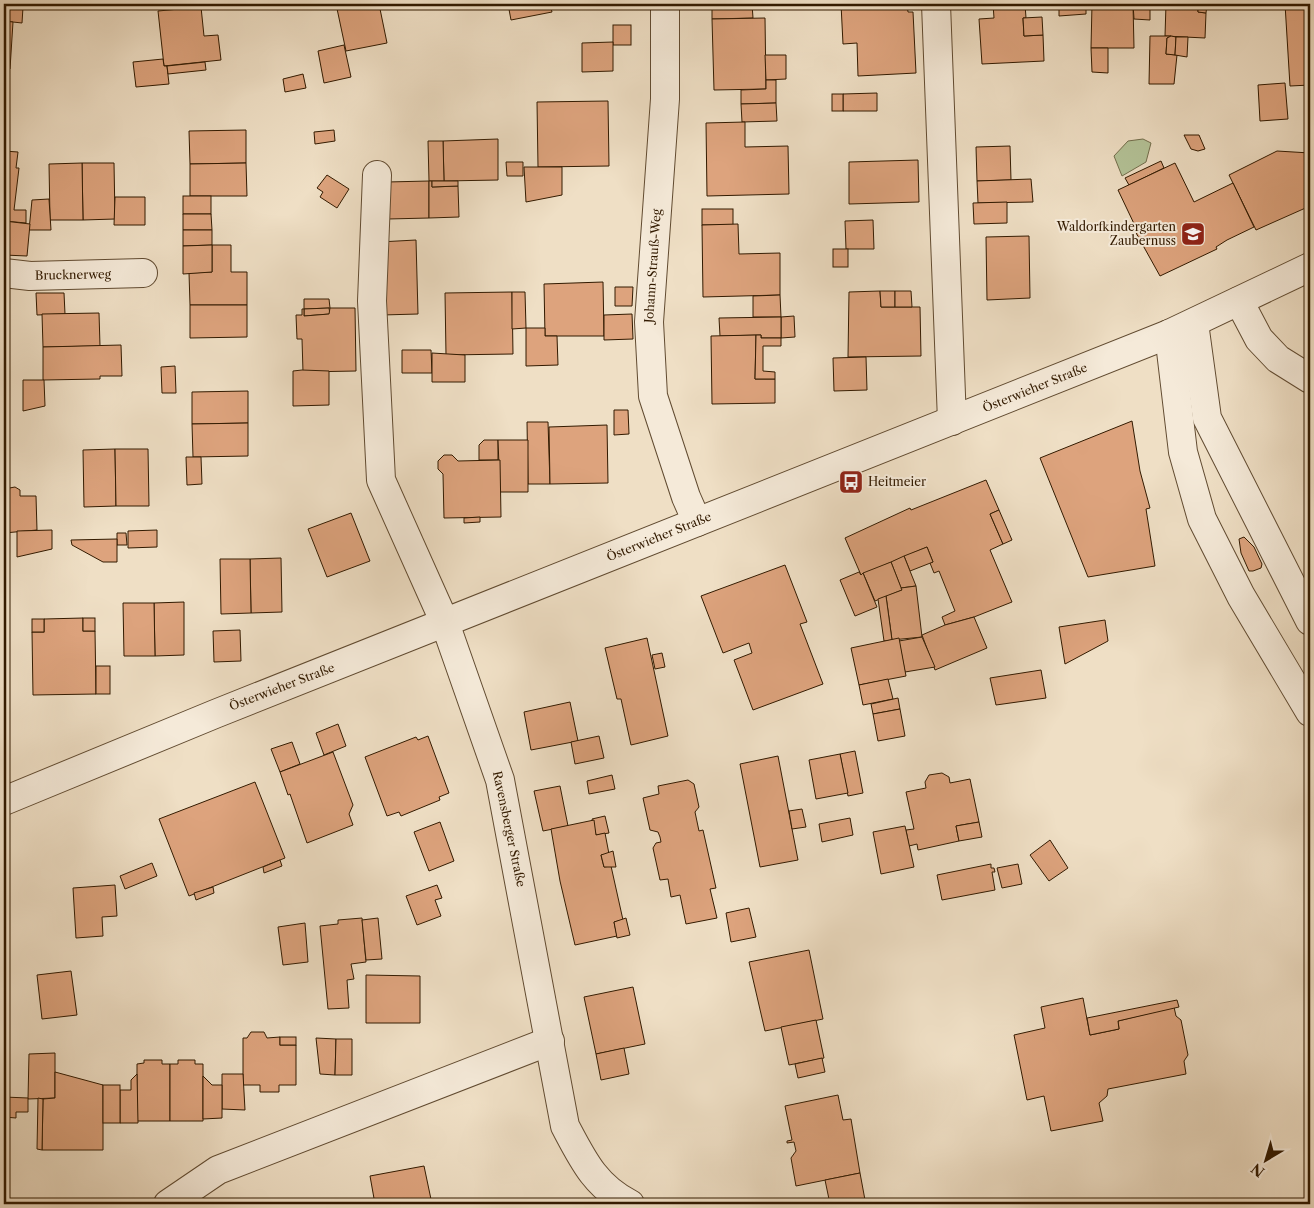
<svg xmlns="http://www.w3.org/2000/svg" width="1314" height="1208" font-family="'Libre Caslon Text',serif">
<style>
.green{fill:#b4c398;stroke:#736e4c}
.building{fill:#dda37d;stroke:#321a00}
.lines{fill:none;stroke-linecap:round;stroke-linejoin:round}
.minor-casing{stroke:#614b31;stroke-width:30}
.minor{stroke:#f5ead9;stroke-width:28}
.labels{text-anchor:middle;stroke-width:4;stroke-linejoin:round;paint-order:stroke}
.poi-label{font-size:12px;fill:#321a00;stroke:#f5ead9;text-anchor:end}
.street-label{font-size:12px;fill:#321a00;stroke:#f5ead9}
</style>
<rect width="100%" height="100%" fill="#efdfc5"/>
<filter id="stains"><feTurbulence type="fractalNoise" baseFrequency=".004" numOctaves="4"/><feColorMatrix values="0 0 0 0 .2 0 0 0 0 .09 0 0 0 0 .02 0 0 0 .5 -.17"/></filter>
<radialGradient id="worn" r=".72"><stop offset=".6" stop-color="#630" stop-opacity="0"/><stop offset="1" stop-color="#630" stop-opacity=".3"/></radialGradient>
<polygon class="green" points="1143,139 1151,143 1146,162 1122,176 1114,156 1128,141"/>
<g class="building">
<polygon points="336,4 379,4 387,43 346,51"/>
<polygon points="508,4 550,4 552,12 511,20"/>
<polygon points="721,4 752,4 753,18 712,19 712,6"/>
<polygon points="841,4 907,4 908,12 913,12 916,73 858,76 857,43 843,44"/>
<polygon points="993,4 1025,4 1026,18 1023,18 1024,36 1043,35 1044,61 982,64 979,19 994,18"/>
<polygon points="1059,4 1086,4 1086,14 1059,16"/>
<polygon points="1092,4 1133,4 1134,48 1091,48"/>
<polygon points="1133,4 1150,4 1150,20 1134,19"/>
<polygon points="1166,4 1198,4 1198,12 1206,13 1205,38 1165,36"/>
<polygon points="1198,4 1207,4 1206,13 1198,12"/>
<polygon points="1285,4 1310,4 1310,85 1290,86"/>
<polygon points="4,5 23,7 22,23 4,21"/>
<polygon points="201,7 204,36 218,35 221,60 164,66 158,11"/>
<polygon points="1042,17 1043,35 1024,36 1023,18"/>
<polygon points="765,18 766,89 714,90 712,19"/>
<polygon points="4,21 13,22 10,69 4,68"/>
<rect x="613" y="25" width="18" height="20"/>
<polygon points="1150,36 1171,36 1167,38 1166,54 1177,55 1174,84 1149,84"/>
<polygon points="1171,36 1176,37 1175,55 1166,54 1167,38"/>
<polygon points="1176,37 1188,37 1187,57 1175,55"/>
<polygon points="613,42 613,71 582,72 582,43"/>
<polygon points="344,45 351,77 324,83 318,51"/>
<polygon points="1091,48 1108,48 1108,73 1092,72"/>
<polygon points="765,55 786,55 786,79 766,80"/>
<polygon points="163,59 164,66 167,66 169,84 136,87 133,62"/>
<polygon points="205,62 206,70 168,74 167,66"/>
<polygon points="303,74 306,88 285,92 283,79"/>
<polygon points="766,80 776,80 776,103 741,104 741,90 766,89"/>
<polygon points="1285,83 1288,119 1260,121 1258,85"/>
<polygon points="877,93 877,111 843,111 843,94"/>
<rect x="832" y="94" width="11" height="17"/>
<polygon points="608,101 609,166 538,167 537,102"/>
<polygon points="776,103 777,121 742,122 741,104"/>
<polygon points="745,122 745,147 788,146 789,194 707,196 706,123"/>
<polygon points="246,130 246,163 190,164 189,131"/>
<polygon points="334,130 335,141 315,144 314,132"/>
<polygon points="1184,135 1199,135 1205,149 1198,151 1191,149"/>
<polygon points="498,139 498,180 444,181 443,141"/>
<polygon points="428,141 443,141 444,181 429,181"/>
<polygon points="1010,146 1011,180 977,181 976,147"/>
<polygon points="4,151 18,152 16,168 19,168 14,210 26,210 26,223 4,221"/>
<polygon points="1277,151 1310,153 1310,206 1256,230 1229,175"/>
<polygon points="918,160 919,202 849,204 849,162"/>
<polygon points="1161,161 1164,168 1129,185 1125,178"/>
<polygon points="506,162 523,162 523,176 507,176"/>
<polygon points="82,163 114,163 115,219 83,220"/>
<polygon points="82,163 83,220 50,220 49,164"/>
<polygon points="246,163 247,196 190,196 190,164"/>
<polygon points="1175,163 1194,202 1233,183 1254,227 1227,240 1216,247 1217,249 1160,276 1135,231 1137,230 1118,190"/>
<polygon points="524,167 562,167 562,195 526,202"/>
<polygon points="327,175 349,189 337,208 320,197 323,192 317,188"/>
<polygon points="1031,179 1033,202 978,203 977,181"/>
<polygon points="429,181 429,218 388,219 387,182"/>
<polygon points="429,181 432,181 432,187 458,186 459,217 429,218"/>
<polygon points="432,181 458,181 458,186 432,187"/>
<rect x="183" y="196" width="28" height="18"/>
<polygon points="115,197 145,197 145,225 114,225"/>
<polygon points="49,199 51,230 29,230 32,200"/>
<polygon points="1007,202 1007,223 974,224 973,203"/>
<rect x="702" y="209" width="31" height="16"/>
<polygon points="183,214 211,214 212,230 183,230"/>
<polygon points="873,220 874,249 846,249 845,221"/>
<polygon points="4,221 30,224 27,256 4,255"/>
<polygon points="738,224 739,254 780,253 780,295 703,297 702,225"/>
<polygon points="183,230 212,230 212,245 183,246"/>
<polygon points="1029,236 1030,298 987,300 986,237"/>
<polygon points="416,240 418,314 382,315 379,242"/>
<polygon points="212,245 231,245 231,272 247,272 247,305 190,305 189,273 212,272"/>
<polygon points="212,245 212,272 183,274 183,246"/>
<rect x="833" y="249" width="15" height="18"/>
<polygon points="603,282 604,336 545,336 544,284"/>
<polygon points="615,287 633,287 632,306 615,306"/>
<polygon points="880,291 881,307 920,307 921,356 848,357 849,292"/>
<polygon points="880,291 895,291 895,307 881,307"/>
<polygon points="895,291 911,291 912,307 895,307"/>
<polygon points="512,292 513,354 446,355 445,293"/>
<polygon points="512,292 525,292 526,328 512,329"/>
<polygon points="36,293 64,293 65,314 37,315"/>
<polygon points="780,295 781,317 753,317 753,296"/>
<polygon points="304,299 329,299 330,308 304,309"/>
<polygon points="190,305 247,305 247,337 190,338"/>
<polygon points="329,308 330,314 304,316 304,309"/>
<polygon points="330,308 355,308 356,371 303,372 302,339 297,339 296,315 302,315 302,309 304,309 304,316 329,314"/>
<polygon points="99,313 100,346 43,347 42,314"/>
<polygon points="632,314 633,339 604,340 604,315"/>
<polygon points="794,316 795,337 781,338 781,317"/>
<polygon points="781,317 781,338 761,338 761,335 720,336 719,318"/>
<polygon points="526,328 545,328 545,336 557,336 558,365 526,366"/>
<polygon points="756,335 755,379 775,379 775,403 712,404 711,336"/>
<polygon points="756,335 761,335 761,338 781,338 781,346 763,346 763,371 775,372 775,379 755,379"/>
<polygon points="121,345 122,376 100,376 100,379 43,380 43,347"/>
<polygon points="402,350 431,350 432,373 402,373"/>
<polygon points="432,353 465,355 465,382 432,382"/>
<polygon points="866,357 867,390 834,391 833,358"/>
<polygon points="175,366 176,393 162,393 161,367"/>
<polygon points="302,370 329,371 329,405 293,406 293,371"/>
<polygon points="23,380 44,380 45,406 23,411"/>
<polygon points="248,391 248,423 192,424 192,392"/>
<polygon points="614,410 628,410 629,434 614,435"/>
<polygon points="1132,421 1140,471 1150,508 1146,509 1155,566 1088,577 1040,458"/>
<polygon points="527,422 548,422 550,484 528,484"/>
<polygon points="248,423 248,456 193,457 192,424"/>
<polygon points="607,425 608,483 550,484 549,427"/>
<polygon points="484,440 498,440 498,460 479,460 479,445"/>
<polygon points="498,440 528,440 528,492 500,492"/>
<polygon points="115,449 116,506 84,507 83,450"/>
<polygon points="115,449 148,449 149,506 116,506"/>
<polygon points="444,455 452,455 458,461 500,460 501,517 444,518 443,474 438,469 438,461"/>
<polygon points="186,457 201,457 202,484 187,485"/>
<polygon points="986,480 999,510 990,514 1003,544 990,550 1012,602 974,617 945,625 942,617 955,611 939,571 934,573 930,563 933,562 927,547 861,575 845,538 910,508 911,510"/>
<polygon points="15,487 20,490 20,496 36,496 37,530 4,533 4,489"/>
<polygon points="999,510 1012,540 1003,544 990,514"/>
<polygon points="351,513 370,561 327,577 308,529"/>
<polygon points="480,517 480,522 464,523 464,518"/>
<polygon points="52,530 52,549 17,557 17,531"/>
<polygon points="157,530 157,547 128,548 128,531"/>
<polygon points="117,533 126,533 127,545 117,545"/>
<polygon points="1244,537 1254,547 1262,564 1261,568 1253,571 1249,571 1241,553 1239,539"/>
<polygon points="117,539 117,562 103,562 72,545 71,540"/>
<polygon points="927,547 933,562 910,571 904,556"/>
<polygon points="904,556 916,586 901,588 891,562"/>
<polygon points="281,558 282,612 251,613 250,559"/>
<polygon points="220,559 250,559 251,613 221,614"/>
<polygon points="891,562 902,590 875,601 863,573"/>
<polygon points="785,565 807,622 800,624 823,684 753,710 734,660 752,653 749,643 723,653 701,596"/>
<polygon points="859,572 861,575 863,573 877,607 855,616 840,580"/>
<polygon points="916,586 922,637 892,640 886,596 902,590 901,588"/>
<polygon points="886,596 892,640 884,641 878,599"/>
<polygon points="184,602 184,655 155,656 154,603"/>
<polygon points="123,603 154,603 155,656 124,656"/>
<polygon points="974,617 987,648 935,670 922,635 945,625"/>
<polygon points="83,618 83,631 95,631 96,694 33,695 32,632 44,632 44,619"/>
<rect x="83" y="618" width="12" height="13"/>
<rect x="32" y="619" width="12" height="13"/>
<polygon points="1105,620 1108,641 1065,664 1059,627"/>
<polygon points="240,630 241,661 214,662 213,631"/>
<polygon points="922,637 935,667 905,672 899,641"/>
<polygon points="647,638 668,736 631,745 621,699 617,699 605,648"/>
<polygon points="899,638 906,676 859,685 851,648"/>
<polygon points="662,653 665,667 655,669 652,655"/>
<rect x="96" y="666" width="14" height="28"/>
<polygon points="1041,670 1046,698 996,705 990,678"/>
<polygon points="888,679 893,699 863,705 859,685"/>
<polygon points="898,698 900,709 873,714 871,704"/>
<polygon points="570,702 578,741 531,750 524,712"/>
<polygon points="900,709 905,736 878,741 873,714"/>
<polygon points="338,724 346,746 324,755 316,733"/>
<polygon points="428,736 449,793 439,797 440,800 401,816 399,812 387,816 365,757 416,737 418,740"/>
<polygon points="599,736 604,758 575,764 571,742"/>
<polygon points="292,742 300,764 280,772 271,749"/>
<polygon points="855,751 863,793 848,796 840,754"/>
<polygon points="333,752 353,805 349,814 353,825 307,843 290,794 288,795 280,772"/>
<polygon points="840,754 848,793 816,799 809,760"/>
<polygon points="778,756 798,860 760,867 740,764"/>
<polygon points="942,773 949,777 950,783 970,779 979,822 956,826 959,841 918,850 917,844 909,846 906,830 914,829 906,792 926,788 925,782 929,775"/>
<polygon points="612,775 615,789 589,794 587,781"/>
<polygon points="688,780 694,784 699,807 695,812 699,831 703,830 716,888 710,889 717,918 686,924 680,895 671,897 668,879 660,880 653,848 656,843 661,842 660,837 658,832 650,830 643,798 659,794 658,786"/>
<polygon points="255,782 285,858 189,896 159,819"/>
<polygon points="560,786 568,826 543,831 534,791"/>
<polygon points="802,809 806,827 792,829 789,811"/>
<polygon points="605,816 609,833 596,835 592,819"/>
<polygon points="850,818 853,835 822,842 819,824"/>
<polygon points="594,820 596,835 605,833 609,854 601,855 604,867 611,866 623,920 614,922 617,936 575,945 560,881 551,829"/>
<polygon points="440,822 454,861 429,871 414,832"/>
<polygon points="979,822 982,837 959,841 956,826"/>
<polygon points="905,826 914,867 881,874 873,832"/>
<polygon points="1050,840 1068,868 1049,881 1030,855"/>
<polygon points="613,851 616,867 604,867 601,855"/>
<polygon points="280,860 282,866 264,873 263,867"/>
<polygon points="152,863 157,876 125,889 120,876"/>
<polygon points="991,864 991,868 994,868 995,872 992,872 995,890 942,900 937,875"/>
<polygon points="1018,864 1022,884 1002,888 997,868"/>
<polygon points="115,885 117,916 102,917 103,936 76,938 73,888"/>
<polygon points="437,885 442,898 435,900 441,916 417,925 406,896"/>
<polygon points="213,887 214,893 196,900 194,893"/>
<polygon points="749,908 756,937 731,942 726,913"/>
<polygon points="362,918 366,962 351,964 354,979 347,980 349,1008 328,1009 320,926 338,924 338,920"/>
<polygon points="378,918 382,959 366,960 362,920"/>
<polygon points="626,918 630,935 617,938 614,922"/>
<polygon points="305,923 308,962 283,965 278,927"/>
<polygon points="809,950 823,1019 765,1031 749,962"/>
<polygon points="71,971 77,1015 42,1019 37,975"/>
<polygon points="366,975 420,976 420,1023 366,1023"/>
<polygon points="633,987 645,1044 596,1054 584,997"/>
<polygon points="1083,998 1090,1035 1119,1029 1118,1021 1174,1007 1176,1016 1181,1020 1188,1055 1184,1061 1186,1074 1108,1089 1107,1096 1099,1103 1103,1121 1051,1131 1044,1096 1027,1100 1014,1035 1045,1028 1041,1007"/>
<polygon points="1177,1000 1179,1007 1118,1021 1119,1029 1090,1035 1087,1018"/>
<polygon points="816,1020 824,1058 789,1065 781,1027"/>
<polygon points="251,1032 264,1032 267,1038 280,1037 280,1045 296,1045 296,1085 279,1085 279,1092 260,1092 260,1085 243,1085 243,1038 247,1038"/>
<rect x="280" y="1037" width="16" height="8"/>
<polygon points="316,1038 336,1039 335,1075 320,1074"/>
<polygon points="336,1039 352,1039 352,1075 335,1075"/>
<polygon points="624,1048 629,1074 601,1080 596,1054"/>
<polygon points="55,1053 55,1098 28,1099 29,1054"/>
<polygon points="822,1058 825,1072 798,1078 795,1064"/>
<polygon points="144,1060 162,1060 162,1064 170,1064 170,1121 137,1121 137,1064 144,1063"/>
<polygon points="178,1060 195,1060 195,1064 203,1064 203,1121 170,1121 170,1064 178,1064"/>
<polygon points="55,1072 103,1085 103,1150 42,1150 43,1099 55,1098"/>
<polygon points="137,1074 138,1123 120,1123 120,1090 131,1090 131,1080"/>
<polygon points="222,1074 243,1074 245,1110 222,1109"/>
<polygon points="203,1076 212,1085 222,1085 222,1118 203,1119"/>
<rect x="103" y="1085" width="17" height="38"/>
<polygon points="838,1095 843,1120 851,1119 860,1173 796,1186 791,1158 796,1151 794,1142 787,1143 787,1141 792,1140 785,1106"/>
<polygon points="4,1097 28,1098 28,1112 16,1112 16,1118 4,1117"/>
<polygon points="38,1098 43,1099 42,1150 37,1149"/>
<polygon points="424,1166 432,1204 375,1204 370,1176"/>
<polygon points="860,1173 865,1200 830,1204 825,1180"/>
</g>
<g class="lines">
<defs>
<g id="minor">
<polyline points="665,4 665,99 649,322 653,396 686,497 697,522"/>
<polyline points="936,4 952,421"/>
<path d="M377 175 372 301 381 480 445 623 500 780 565 1126C583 1160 595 1186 630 1204"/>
<polyline points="4,273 30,276 143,273"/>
<polyline points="1239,301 1259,339 1278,359 1310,379"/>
<polyline points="1194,323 1207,418 1310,621"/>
<polyline points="1169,334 1183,452 1202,519 1241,596 1310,712"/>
<polyline points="4,801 215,714 1169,334 1310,267"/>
<polyline points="168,1204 218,1170 550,1041"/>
</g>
</defs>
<use href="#minor" class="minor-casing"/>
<use href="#minor" class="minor"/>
</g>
<defs>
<symbol id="school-square" viewBox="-11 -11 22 22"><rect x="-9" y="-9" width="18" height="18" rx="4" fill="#8f2418" stroke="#f5ead9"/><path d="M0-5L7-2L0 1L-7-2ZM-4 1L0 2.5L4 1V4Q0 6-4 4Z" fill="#fff"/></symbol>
<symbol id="bus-square" viewBox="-11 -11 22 22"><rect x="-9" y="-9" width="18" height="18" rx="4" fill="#8f2418" stroke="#f5ead9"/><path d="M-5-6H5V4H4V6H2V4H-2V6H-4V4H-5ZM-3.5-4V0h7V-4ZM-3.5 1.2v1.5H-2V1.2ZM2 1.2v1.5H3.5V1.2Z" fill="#fff"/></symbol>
</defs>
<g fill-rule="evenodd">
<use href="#school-square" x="1179" y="220" width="28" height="28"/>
<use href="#bus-square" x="837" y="468" width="28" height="28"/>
</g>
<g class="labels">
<g class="poi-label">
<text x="1176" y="231">Waldorfkindergarten<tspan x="1176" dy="14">Zaubernuss</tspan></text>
<text x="868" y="486" text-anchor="start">Heitmeier</text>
</g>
<g class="street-label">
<text transform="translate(653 266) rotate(-86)" y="4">Johann-Strauß-Weg</text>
<text transform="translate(73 275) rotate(-1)" y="4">Brucknerweg</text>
<text transform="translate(1035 388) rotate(-22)" y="4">Österwieher Straße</text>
<text transform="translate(659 537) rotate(-22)" y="4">Österwieher Straße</text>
<text transform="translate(282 687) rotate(-21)" y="4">Österwieher Straße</text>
<text transform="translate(509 829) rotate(78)" y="4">Ravensberger Straße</text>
</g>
</g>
<rect width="1314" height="1208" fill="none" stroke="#efdfc5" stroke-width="20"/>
<rect x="5" y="5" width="1304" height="1198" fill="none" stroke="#321a00" stroke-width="2.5"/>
<rect x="10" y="10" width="1294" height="1188" fill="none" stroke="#321a00"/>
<g transform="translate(1266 1160) rotate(218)" stroke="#f5ead9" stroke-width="4" paint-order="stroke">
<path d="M0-4L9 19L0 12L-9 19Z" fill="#321a00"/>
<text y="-8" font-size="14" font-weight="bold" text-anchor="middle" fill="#321a00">N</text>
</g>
<rect width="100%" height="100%" filter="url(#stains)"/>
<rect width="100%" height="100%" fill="url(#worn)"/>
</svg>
